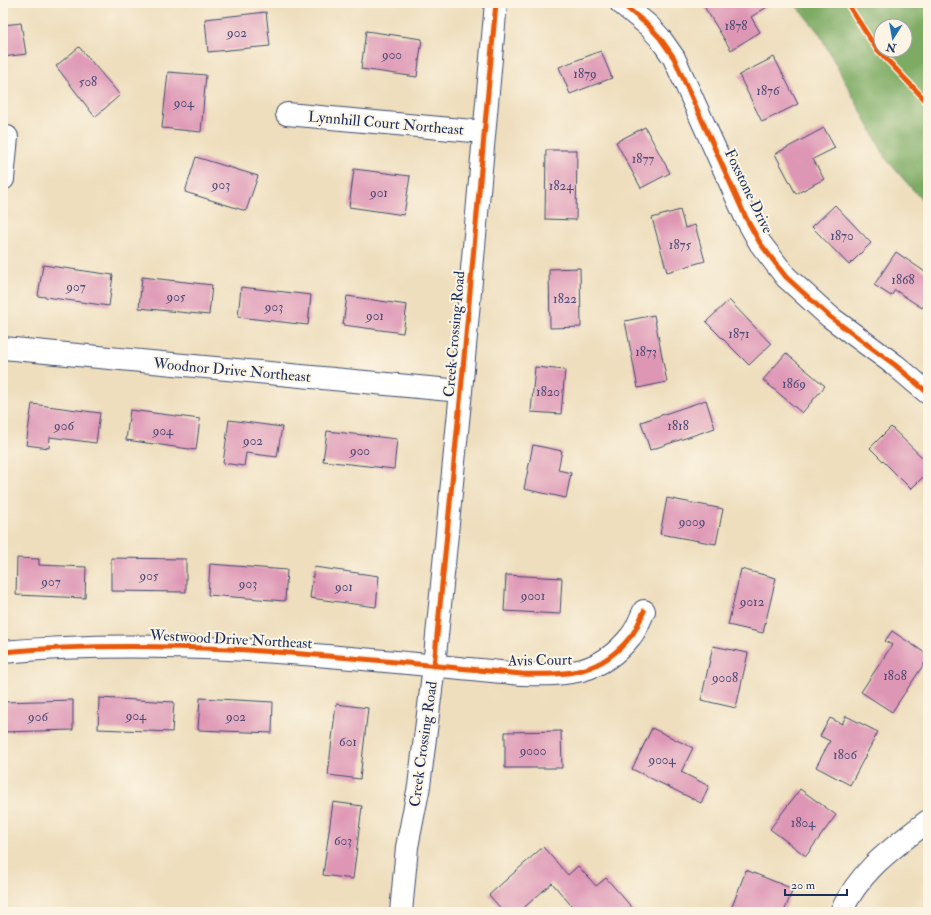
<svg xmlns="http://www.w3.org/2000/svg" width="931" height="915" font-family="'IM FELL Double Pica',serif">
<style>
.forest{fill:#7dab64;stroke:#4c6d61;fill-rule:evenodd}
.building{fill:#de96b5}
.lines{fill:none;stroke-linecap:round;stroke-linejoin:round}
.street-casing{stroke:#3b496c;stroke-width:24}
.secondary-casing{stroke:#3b496c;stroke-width:24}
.street{stroke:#fff;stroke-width:22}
.secondary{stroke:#fff;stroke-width:22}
.cycleway-casing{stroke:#fcf5e5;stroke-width:8}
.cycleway{stroke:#e8590c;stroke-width:5}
.labels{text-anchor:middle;stroke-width:4;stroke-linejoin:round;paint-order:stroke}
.number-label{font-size:13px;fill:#4c4974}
.street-label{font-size:15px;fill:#1b2f5e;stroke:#fcf5e5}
</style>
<rect width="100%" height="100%" fill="#fcf5e5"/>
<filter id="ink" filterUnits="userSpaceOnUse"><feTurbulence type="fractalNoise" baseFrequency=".025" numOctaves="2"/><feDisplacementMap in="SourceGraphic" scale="8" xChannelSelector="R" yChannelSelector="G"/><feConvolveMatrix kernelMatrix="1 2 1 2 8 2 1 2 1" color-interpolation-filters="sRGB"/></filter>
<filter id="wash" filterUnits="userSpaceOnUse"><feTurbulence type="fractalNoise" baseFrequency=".012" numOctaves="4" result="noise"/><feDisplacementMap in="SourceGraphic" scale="16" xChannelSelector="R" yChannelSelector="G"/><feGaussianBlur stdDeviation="0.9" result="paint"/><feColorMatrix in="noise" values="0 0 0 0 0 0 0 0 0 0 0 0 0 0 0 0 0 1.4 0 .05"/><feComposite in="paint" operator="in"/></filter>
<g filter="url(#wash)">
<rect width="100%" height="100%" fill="#eedebd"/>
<path class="forest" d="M794 3H928V207L887 160 819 33ZM881 26H905V50H881Z"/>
<g id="blocks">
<g class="building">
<polygon points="702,3 765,3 767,7 751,17 760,32 731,50"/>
<polygon points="266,12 270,46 208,52 205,19"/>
<polygon points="21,23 26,54 3,57 3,25"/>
<polygon points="366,31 422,39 417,77 361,69"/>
<polygon points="79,47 120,95 95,117 56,66"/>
<polygon points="601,51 612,78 570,94 559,67"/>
<polygon points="774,57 798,104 762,122 739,75"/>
<polygon points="168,72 206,75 201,132 162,128"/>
<polygon points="645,127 670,173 641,188 616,142"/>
<polygon points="824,128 835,148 813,159 824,179 796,194 775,154"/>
<polygon points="546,150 577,150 576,220 545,219"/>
<polygon points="196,157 258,176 246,211 185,192"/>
<polygon points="354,169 410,176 404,215 349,207"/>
<polygon points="835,205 871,243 849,265 812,227"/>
<polygon points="680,210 685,228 695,225 705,261 667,272 652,218"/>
<polygon points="896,252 928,274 928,299 922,308 895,290 891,296 874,285"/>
<polygon points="43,265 113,275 109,306 38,296"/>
<polygon points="580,268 581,327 550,328 549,269"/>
<polygon points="142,277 212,285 209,315 139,308"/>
<polygon points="241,287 311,295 308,325 238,317"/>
<polygon points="347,296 407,305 403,333 343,325"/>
<polygon points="729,300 771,344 749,365 706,322"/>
<polygon points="654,315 667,382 638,388 625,321"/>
<polygon points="786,353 825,386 802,413 763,380"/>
<polygon points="535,367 565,370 561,414 531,412"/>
<polygon points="706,400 715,428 650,450 641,422"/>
<polygon points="32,404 100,413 96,443 50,437 49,448 26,445"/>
<polygon points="130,410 200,419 196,450 126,440"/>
<polygon points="229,420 282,427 277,457 246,453 244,466 223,463"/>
<polygon points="891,427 928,463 928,472 911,489 870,448"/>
<polygon points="327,431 397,439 394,469 323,461"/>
<polygon points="533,445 562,451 558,470 571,473 566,498 524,489"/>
<polygon points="667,498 723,509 716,544 660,534"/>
<polygon points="17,558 39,559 39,565 86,567 85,598 16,595"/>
<polygon points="111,558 186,559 186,592 111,591"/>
<polygon points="210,564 287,570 285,601 208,595"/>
<polygon points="314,567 379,576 376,607 310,598"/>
<polygon points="741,569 776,578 763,633 728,625"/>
<polygon points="506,575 562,578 560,614 504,611"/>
<polygon points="892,631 928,655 928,658 892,712 861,692 892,645 885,641"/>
<polygon points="713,646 748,653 736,708 701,700"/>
<polygon points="99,698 174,702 172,732 98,729"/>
<polygon points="200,698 273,702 272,733 198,730"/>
<polygon points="73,700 73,730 3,732 3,702"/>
<polygon points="336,704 368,708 360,779 328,775"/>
<polygon points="846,716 878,732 850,785 816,767 830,741 820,736 830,718 842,724"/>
<polygon points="652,728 693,748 681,772 709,786 701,803 632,769"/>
<polygon points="561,731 562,768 505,768 505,732"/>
<polygon points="800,789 836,815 806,856 770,829"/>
<polygon points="333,802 362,806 353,879 323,875"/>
<polygon points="543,847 568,875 578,866 596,886 606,878 636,912 575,912 576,911 552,883 519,912 504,912 489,895"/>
<polygon points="746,870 793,889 784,912 730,912"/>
</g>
</g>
</g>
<g filter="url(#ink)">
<use href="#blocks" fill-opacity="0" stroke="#3b496c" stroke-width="1"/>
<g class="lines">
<defs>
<g id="street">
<polyline points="621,3 649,26 660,38 674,58 746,218 760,243 786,277 830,317 895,365 928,393"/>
<polyline points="287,114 484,132"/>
<polyline points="3,179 7,137"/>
<polyline points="3,348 461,391"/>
<path d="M3 652C176 636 350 658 522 674 568 675 600 675 631 636 637 629 640 619 644 611"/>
<path d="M841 912C861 869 892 849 928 821"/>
</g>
<polyline id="secondary" points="401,912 407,847 419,786 434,666 461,391 496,3"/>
</defs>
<use href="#street" class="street-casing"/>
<use href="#secondary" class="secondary-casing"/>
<use href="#street" class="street"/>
<use href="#secondary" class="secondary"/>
<defs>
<g id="cycleway">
<polyline points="621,3 649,26 660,38 674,58 746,218 760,243 786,277 830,317 895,365 928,393"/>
<polyline points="847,3 876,48 928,103"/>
<path d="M3 652C176 636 350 658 522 674 568 675 600 675 631 636 637 629 640 619 644 611"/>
<polyline points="434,666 461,391 496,3"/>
</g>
</defs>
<use href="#cycleway" class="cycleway-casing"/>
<use href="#cycleway" class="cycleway"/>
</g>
</g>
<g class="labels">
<g class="number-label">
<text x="736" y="30">1878</text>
<text x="237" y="37">902</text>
<text x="392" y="59">900</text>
<text x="585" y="78">1879</text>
<text x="88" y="86">508</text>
<text x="768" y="95">1876</text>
<text x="184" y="107">904</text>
<text x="643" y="163">1877</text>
<text x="221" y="189">903</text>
<text x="561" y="190">1824</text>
<text x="379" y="197">901</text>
<text x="842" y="240">1870</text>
<text x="680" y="249">1875</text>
<text x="903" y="284">1868</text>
<text x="76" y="291">907</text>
<text x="176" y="301">905</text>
<text x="565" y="303">1822</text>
<text x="274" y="311">903</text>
<text x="375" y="320">901</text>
<text x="739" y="338">1871</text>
<text x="646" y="356">1873</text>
<text x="794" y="388">1869</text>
<text x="548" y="396">1820</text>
<text x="64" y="430">906</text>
<text x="678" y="430">1818</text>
<text x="163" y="435">904</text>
<text x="253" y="445">902</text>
<text x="360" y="455">900</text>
<text x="692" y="526">9009</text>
<text x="149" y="580">905</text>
<text x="51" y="586">907</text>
<text x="248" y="588">903</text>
<text x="344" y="591">901</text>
<text x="533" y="600">9001</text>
<text x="752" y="606">9012</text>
<text x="895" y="680">1808</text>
<text x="725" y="682">9008</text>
<text x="136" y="720">904</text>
<text x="38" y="721">906</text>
<text x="236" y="721">902</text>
<text x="348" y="746">601</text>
<text x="533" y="755">9000</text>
<text x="845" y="759">1806</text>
<text x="662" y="764">9004</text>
<text x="803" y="827">1804</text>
<text x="343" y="845">603</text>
</g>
<g class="street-label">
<text transform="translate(386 123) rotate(5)" y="5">Lynnhill Court Northeast</text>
<text transform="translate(749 191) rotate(64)" y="5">Foxstone Drive</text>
<text transform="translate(454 334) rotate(-85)" y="5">Creek Crossing Road</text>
<text transform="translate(232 370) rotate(5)" y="5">Woodnor Drive Northeast</text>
<text transform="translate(231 639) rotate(3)" y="5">Westwood Drive Northeast</text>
<text transform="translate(540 660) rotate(-1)" y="5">Avis Court</text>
<text transform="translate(423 744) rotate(-82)" y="5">Creek Crossing Road</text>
</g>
</g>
<rect width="931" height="915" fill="none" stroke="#fcf5e5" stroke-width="16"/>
<g transform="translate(893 38) rotate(191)"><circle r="19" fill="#fcf5e5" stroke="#a2a6af"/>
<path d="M0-3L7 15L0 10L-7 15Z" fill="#1f6fb2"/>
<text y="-6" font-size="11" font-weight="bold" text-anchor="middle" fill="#1b2f5e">N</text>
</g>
<path d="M785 889v6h62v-6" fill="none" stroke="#1b2f5e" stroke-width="2"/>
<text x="791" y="889" font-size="12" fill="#1b2f5e" stroke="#fcf5e5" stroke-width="3" paint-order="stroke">20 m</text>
</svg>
